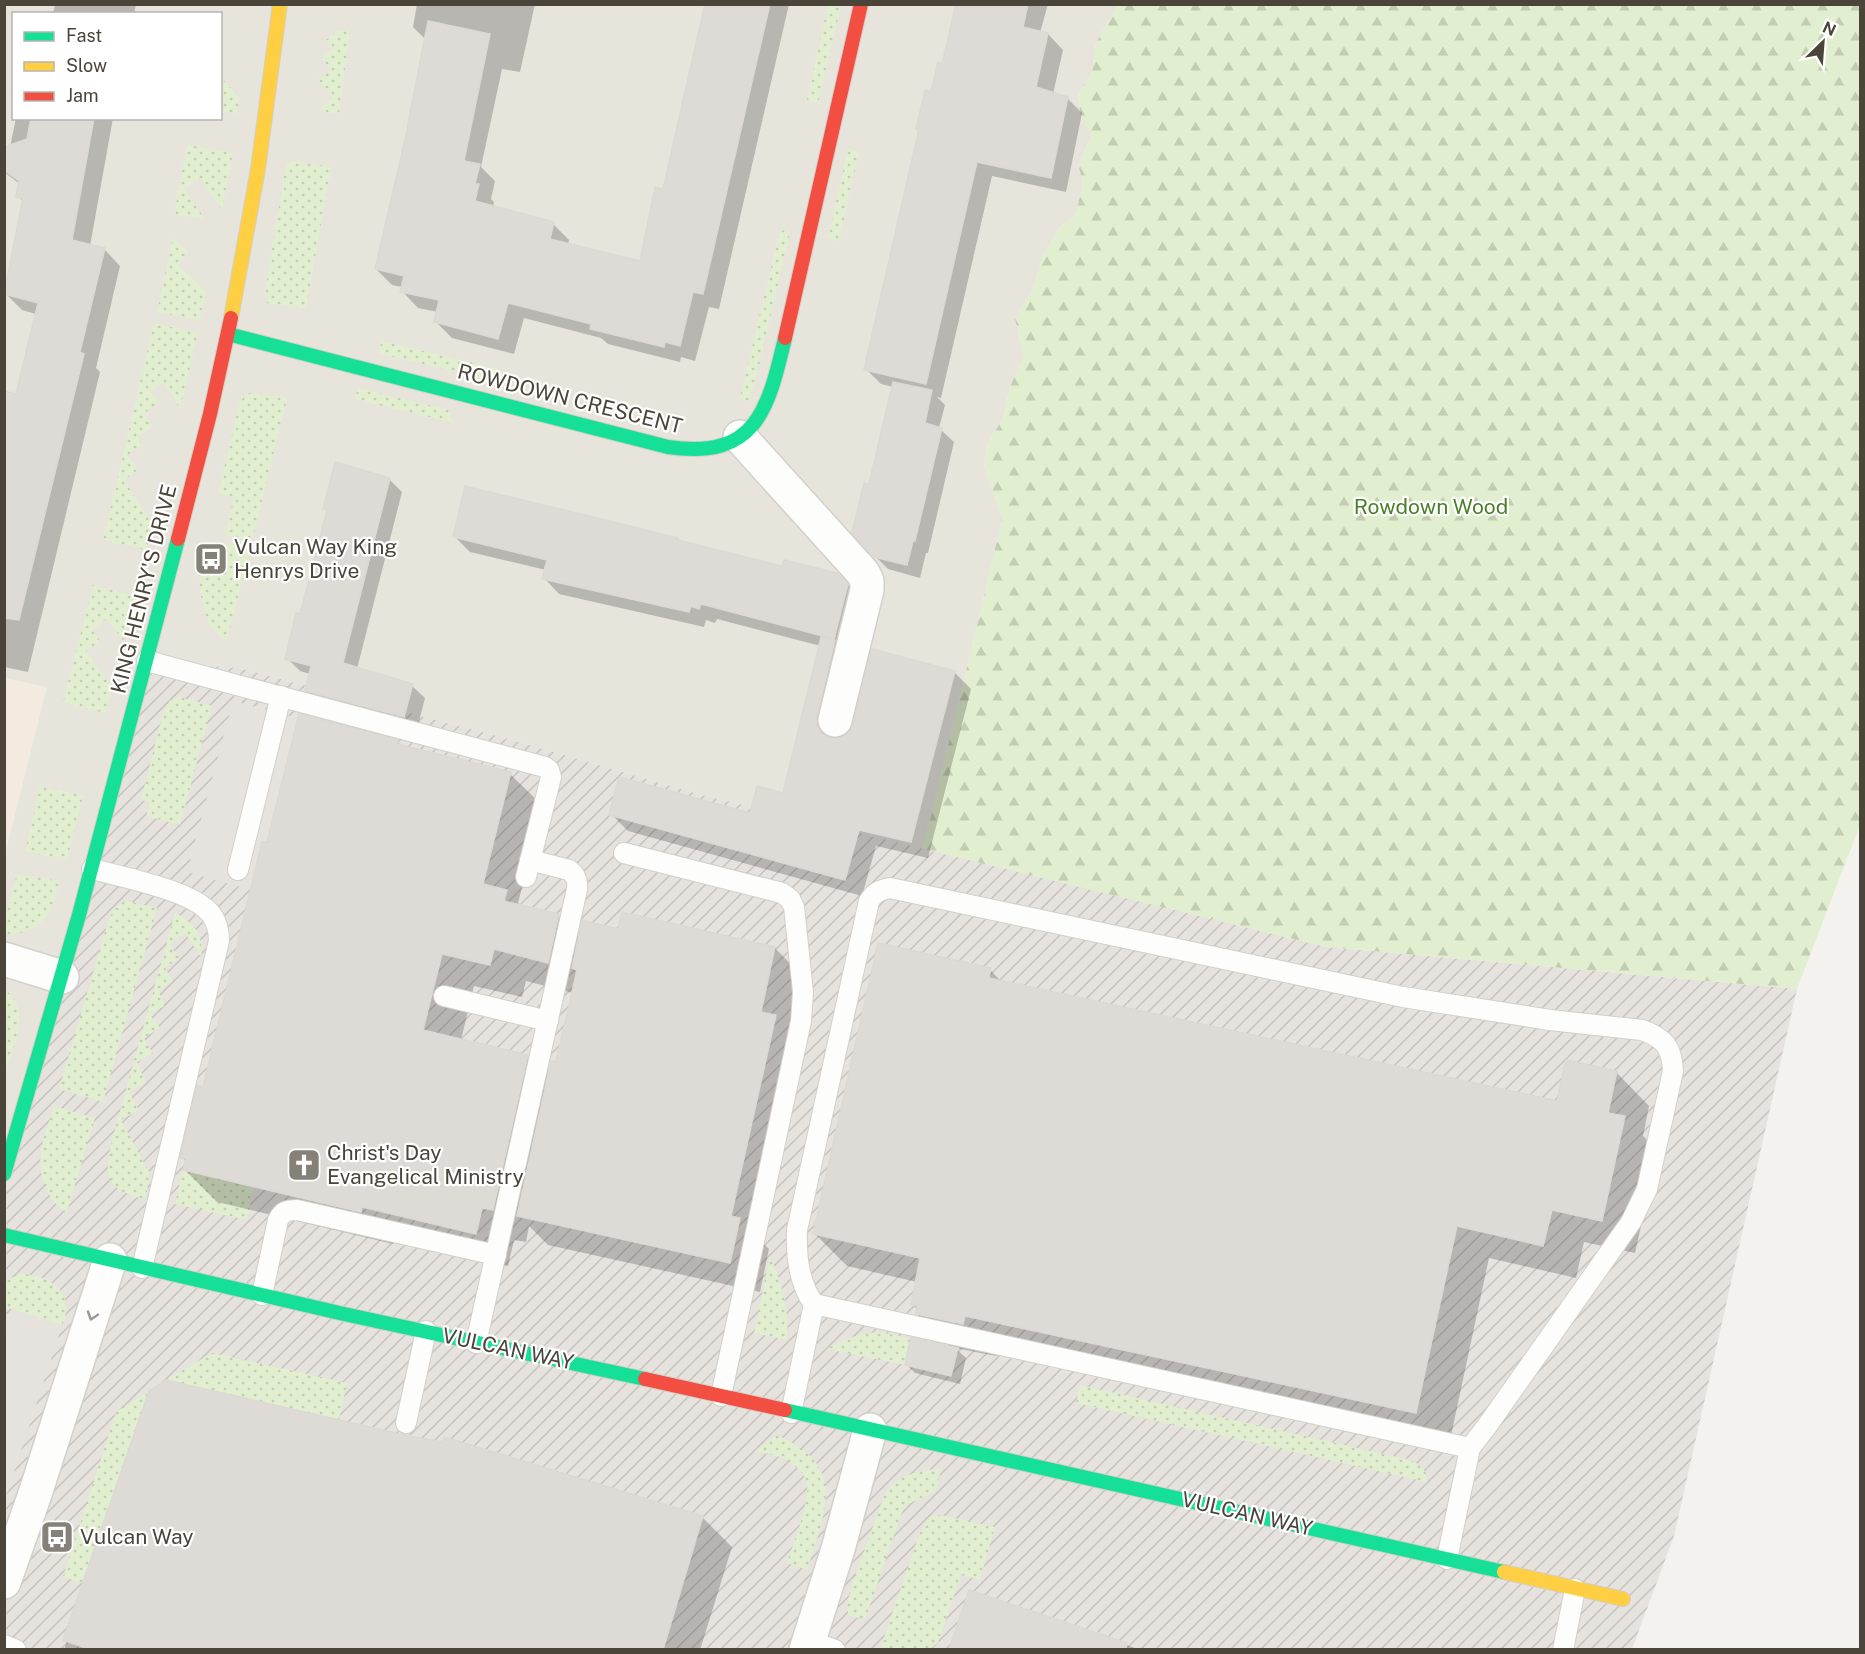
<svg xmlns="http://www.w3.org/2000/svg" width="1865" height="1654" font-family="'Public Sans',sans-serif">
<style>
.residential{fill:#e7e4dc;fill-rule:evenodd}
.commercial{fill:#f3ebdf}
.industrial{fill:url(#industrial-furrows)}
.grass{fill:url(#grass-dots)}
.forest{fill:url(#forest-firs)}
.parking{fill:#e6e3df}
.shadow{fill:#0003;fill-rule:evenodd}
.building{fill:#dedbd6;stroke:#dcd9d4;stroke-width:1.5}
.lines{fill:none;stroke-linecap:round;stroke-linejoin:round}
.lane-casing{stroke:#d2d0cb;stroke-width:22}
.street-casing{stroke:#d2d0cb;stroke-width:36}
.fast-casing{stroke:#d3cfc5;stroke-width:16}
.slow-casing{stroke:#d3cfc5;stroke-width:16}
.jam-casing{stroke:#d3cfc5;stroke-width:16}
.lane{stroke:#fdfdfc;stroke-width:20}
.street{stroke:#fdfdfc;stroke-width:33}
.fast{stroke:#16e098;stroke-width:14}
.slow{stroke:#ffcf43;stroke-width:14}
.jam{stroke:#f24e42;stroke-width:14}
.oneway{stroke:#9b9791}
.labels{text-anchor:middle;stroke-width:4.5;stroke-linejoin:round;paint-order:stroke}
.street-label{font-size:21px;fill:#4b4439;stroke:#fff}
.park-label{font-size:21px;fill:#4a7f2a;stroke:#fff}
.poi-label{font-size:21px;fill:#4b4439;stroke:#fff;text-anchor:start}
</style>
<defs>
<pattern id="industrial-furrows" width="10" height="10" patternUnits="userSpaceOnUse" patternTransform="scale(1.5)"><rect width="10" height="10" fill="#e6e2de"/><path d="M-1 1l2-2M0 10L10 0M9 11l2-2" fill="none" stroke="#c7c3bf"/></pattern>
<pattern id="grass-dots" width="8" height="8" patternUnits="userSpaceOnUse" patternTransform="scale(1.5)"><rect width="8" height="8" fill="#e1eecf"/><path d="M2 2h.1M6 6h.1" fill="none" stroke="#c3cdb2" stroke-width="1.8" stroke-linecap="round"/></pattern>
<pattern id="forest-firs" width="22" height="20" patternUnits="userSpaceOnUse" patternTransform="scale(1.5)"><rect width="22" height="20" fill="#e1eecf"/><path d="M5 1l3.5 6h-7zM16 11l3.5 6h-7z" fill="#c3cdb2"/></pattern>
</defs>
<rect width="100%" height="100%" fill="#f4f2ee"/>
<path class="residential" d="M5 5H1118L1096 43 1092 72 1078 95 1082 118 1092 135 1078 165 1083 182 1076 214 1058 229 1042 257 1033 289 1015 319 1024 356 1010 387 1003 418 987 445 984 465 1002 518 987 584 923 849 702 795 519 742 239 668 147 661 5 1174ZM14 14H220V118H14Z"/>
<polygon class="commercial" points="5,678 47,687 5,855 4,678"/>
<polygon class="industrial" points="147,661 239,668 519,742 702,795 1327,947 1797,989 1674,1536 1632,1649 5,1650 5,1174"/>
<g class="grass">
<polygon points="828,5 841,5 818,103 807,100"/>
<polygon points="338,30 350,31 339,114 323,112 320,108 333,98 318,80 331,70 321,58 332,49 326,40"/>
<polygon points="220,76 240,98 237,114 221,111"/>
<polygon points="187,145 233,153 222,210 200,178 184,189 206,220 174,214"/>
<polygon points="848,149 859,152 839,241 828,238"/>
<polygon points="296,161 331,167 306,309 267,303 265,292 285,168 288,163"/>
<polygon points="780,230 790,232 753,391 748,403 740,397"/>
<polygon points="173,238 189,252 178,265 206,292 200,320 157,312"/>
<polygon points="154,323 198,333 180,409 164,382 150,391 159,403 144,413 152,427 137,437 143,445 128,455 138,470 124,480 153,525 147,550 103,540"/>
<polygon points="382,341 502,370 499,382 378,353"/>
<polygon points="358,388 449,410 454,423 355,399"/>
<polygon points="251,392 287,398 252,541 225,535 234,497 218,493 240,401 245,396"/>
<path d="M223 543 250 549 227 640C201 631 196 581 202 559L218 562Z"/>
<polygon points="93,585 135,596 124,641 107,619 92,630 100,641 86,651 112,687 105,713 63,702"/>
<polygon points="179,697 212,706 180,825 146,816 150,802 141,800 163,712 171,699"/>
<polygon points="40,786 83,796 67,859 25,852"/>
<path d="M17 874 60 881C51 913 43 935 5 934V919Z"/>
<path d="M127 901 157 908 103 1102 59 1089 107 925C112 913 114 904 127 901Z"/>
<path d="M175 913C194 921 204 936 201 957L185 933 170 944 179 958 165 968 173 981 158 991 166 1005 151 1014 160 1028 144 1038 153 1054 137 1062 146 1083 129 1092 139 1110 121 1120 149 1172V1180L145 1199C104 1189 104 1177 112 1140Z"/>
<path d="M5 990C33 1008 13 1050 5 1074Z"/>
<path d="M54 1106 95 1118 67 1212C57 1207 51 1198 46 1188 33 1157 45 1136 54 1106Z"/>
<polygon points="183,1170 254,1187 247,1220 175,1204"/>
<path d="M770 1256C781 1282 790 1311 787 1340L754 1333Z"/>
<path d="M19 1274C41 1274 68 1284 66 1311 66 1316 64 1321 62 1325L5 1307V1281Z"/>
<path d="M879 1332 908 1338 910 1340 905 1365 827 1349C843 1338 860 1334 879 1332Z"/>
<polygon points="212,1353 347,1383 339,1420 166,1380"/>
<path d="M1080 1385 1410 1460C1421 1465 1427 1469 1427 1482L1076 1403Z"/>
<polygon points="149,1391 82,1583 63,1577 116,1412"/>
<path d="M776 1435C849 1464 825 1513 807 1570L787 1563C793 1544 810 1502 807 1484 806 1472 789 1460 777 1456 770 1454 762 1453 754 1452Z"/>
<path d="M941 1469 936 1491 908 1504 902 1512 865 1620 848 1615V1603L850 1590 884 1496C896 1475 919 1470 941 1469Z"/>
<polygon points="933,1515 945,1516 995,1527 980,1580 961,1575 938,1643 930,1649 890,1649 881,1646 919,1535 928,1519"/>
</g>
<polygon class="forest" points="1118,5 1860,5 1860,825 1797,989 1327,947 923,849 987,584 1002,518 984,465 987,445 1003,418 1010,387 1024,356 1015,319 1033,289 1042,257 1058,229 1076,214 1083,182 1078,165 1092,135 1081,118 1078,95 1092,72 1096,43"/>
<g class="parking">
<polygon points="233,701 298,718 267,842 262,842 251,890 187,872"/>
<polygon points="12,1309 62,1325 5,1500 4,1335"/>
</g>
<g class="shadow">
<polygon points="55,4 136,4 134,14 53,14"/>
<polygon points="417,4 535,4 520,72 502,69 481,167 495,181 491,199 494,202 493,207 553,224 569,240 568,245 642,263 664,190 707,4 789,4 719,309 709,307 695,361 681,357 680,362 608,344 601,338 524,318 514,354 452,338 436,322 438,312 418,308 402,291 402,287 392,285 376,269 406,140 426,40 413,27"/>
<polygon points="957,4 1048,4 1040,33 1048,34 1063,50 1053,94 1067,98 1082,113 1066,192 992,176 941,398 937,397 945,405 939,428 954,442 928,553 926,553 920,578 888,569 875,556 870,486 893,387 881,384 866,369 920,131 917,128 944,65"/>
<polygon points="16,118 113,118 90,246 104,249 120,266 96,368 100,372 28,672 4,667 4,424 17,396 36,314 22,310 5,293 24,202 18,196 20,184 4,172 4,148 10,147"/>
<polygon points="389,479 402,492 357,669 412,686 425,698 417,729 319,703 306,690 310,674 300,671 287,658 301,616 328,512 324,508"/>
<polygon points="454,536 677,539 680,542 784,568 837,574 853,590 833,739 841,739 954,672 971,689 928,858 876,846 862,896 628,831 611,814 751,815 785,795 821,646 717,619 715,623 706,620 704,627 559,594 544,578 546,570 470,552"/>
<path d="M397 742 402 746 510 774 543 806 518 903 522 907 558 916 580 937 619 931 775 948 804 978 761 1241 769 1249 760 1292 548 1245 529 1226 526 1242 514 1240 508 1266 395 1238 393 1244 217 1202 184 1169 186 1162 182 1157 204 1089 268 844ZM526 981 573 993 557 1064 549 1078 527 1057 461 1040 474 986 522 997Z"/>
<polygon points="990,970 1003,983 1558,1103 1617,1073 1649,1106 1643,1136 1658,1150 1635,1253 1584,1242 1576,1278 1489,1258 1449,1445 997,1348 996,1356 955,1348 966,1358 960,1384 915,1373 906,1364 952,1348 917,1314 918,1310 912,1304 917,1282 847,1266 814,1233"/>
<polygon points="702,1517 732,1547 700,1650 64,1650 67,1641 65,1640"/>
<polygon points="970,1592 1141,1650 951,1650"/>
</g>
<g class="building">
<polygon points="705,4 770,4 703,294 693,292 680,346 665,342 664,347 590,329 591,324 508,303 498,339 434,322 439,300 400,292 404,276 375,269 405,140 428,21 490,34 464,161 480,164 475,184 479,184 475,201 554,222 550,239 640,261 655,187 663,189"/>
<polygon points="956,4 1028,4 1023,27 1048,33 1036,87 1068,97 1051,178 977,162 926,384 864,370 919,129 916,129 925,90 931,92 938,62 942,64"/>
<polygon points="31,118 94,118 72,240 105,248 80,352 84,354 19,620 4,618 4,391 16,394 38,303 4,294 23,198 16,197 19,181 4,170 4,147 27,139"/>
<polygon points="893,382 932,390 925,423 942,428 915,541 913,541 907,565 874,557 852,533 864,483 869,484"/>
<polygon points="335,462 390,478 343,663 413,684 404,717 305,691 311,666 285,659 296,613 300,614 327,510 323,509"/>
<polygon points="465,486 626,525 678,538 678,540 782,566 784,560 837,573 848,584 834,639 701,604 699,609 691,606 689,612 542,579 547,560 453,537"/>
<polygon points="821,637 835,640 817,716 817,726 822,734 830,738 841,738 849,733 853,725 872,649 955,671 911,842 859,830 845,880 609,815 619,777 750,813 757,786 783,793"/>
<polygon points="299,714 398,740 397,744 511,772 483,884 507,890 504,901 559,914 548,963 494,949 490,965 442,954 423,1030 528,1055 493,1210 482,1208 476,1234 362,1207 361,1212 183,1170 186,1159 180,1158 197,1085 203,1087 262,842 267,842"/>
<polygon points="622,912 775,947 761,1012 776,1015 731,1216 740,1218 730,1263 517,1216 551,1061 556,1062 577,970 572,968 582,920 618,929"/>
<polygon points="878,943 991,968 989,978 1557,1101 1566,1060 1617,1071 1608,1113 1625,1116 1602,1221 1552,1210 1543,1246 1457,1226 1416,1413 965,1316 963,1324 916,1314 917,1306 911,1305 920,1258 813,1234"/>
<polygon points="911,1337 958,1348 951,1376 905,1365"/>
<polygon points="166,1380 404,1435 442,1442 444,1437 703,1516 663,1650 91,1650 63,1640 149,1391"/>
<polygon points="969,1590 1127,1643 1126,1650 949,1650"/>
</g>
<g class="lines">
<defs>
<g id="lane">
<polyline points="147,661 545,767 549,770 551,777 526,877"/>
<polyline points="624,853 782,893 790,899 794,907 803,992 801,1021 721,1396"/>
<path d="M92 869C122 877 182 889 205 908 215 916 219 928 219 941L142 1268"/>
<polyline points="238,870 281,696"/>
<polyline points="444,996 548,1021"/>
<path d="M262 1295 278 1220C283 1211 287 1210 297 1210L496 1255"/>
<polyline points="814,1304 1470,1448"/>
<path d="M476 1343 577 889C578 880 576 875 569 870L530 860"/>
<path d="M791 1413 814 1304C799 1284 796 1255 797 1230L869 901C875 892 880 890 890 888L1403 997 1550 1020 1642 1030C1664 1038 1672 1047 1673 1071L1647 1189 1631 1222 1487 1426 1470 1448 1447 1559"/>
<polyline points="406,1423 426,1331"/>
<polyline points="809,1641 835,1650"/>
<polyline points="4,1645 16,1650"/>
<polyline points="1563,1650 1575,1589"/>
</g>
<g id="street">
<polyline points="740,437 863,573 867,581 867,590 835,720"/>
<polyline points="4,959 62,977"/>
<polyline points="4,1582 35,1494 110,1260"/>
<polyline points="806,1650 838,1549 870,1430"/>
</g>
<g id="fast">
<path d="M228 334 668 447C756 460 768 410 785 338"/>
<polyline points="4,1174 79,915 178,539"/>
<polyline points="4,1235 344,1314 645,1379"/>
<polyline points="785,1410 1504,1572"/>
</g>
<g id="slow">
<polyline points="231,318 258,169 280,4"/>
<polyline points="1504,1572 1623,1599"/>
</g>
<g id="jam">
<polyline points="785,338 861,4"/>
<polyline points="178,539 210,414 231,318"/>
<polyline points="645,1379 785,1410"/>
</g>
</defs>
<use href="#lane" class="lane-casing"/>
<use href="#street" class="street-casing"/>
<use href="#fast" class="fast-casing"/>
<use href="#slow" class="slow-casing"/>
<use href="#jam" class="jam-casing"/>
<use href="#lane" class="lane"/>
<use href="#street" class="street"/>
<use href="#fast" class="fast"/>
<use href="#slow" class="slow"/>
<use href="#jam" class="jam"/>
</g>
<defs><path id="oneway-chevron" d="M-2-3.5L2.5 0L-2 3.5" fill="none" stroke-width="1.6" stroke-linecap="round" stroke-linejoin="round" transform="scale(1.5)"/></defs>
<use class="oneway" href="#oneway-chevron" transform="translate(92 1316) rotate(108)"/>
<defs>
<symbol id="bus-square" viewBox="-11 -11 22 22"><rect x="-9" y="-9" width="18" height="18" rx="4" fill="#868178" stroke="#fff"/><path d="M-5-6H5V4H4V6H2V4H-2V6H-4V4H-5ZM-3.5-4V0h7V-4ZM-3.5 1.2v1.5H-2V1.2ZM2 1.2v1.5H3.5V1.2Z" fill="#fff"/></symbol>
<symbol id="church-square" viewBox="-11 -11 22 22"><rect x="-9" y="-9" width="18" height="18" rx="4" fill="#868178" stroke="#fff"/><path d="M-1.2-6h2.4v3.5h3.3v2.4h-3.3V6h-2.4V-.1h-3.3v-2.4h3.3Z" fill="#fff"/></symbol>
</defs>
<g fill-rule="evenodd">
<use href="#bus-square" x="192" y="540" width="38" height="38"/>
<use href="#church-square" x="285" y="1146" width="38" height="38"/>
<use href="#bus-square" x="38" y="1518" width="38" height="38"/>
</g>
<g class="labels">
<g class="street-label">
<text transform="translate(570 399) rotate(14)" y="7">ROWDOWN CRESCENT</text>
<text transform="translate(144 589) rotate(-76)" y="7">KING HENRY'S DRIVE</text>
<text transform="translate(508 1349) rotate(12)" y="7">VULCAN WAY</text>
<text transform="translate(1247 1514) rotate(13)" y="7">VULCAN WAY</text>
</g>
<g class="park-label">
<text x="1431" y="514">Rowdown Wood</text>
</g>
<g class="poi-label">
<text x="234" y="554">Vulcan Way King<tspan x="234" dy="24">Henrys Drive</tspan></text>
<text x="327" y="1160">Christ's Day<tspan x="327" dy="24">Evangelical Ministry</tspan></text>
<text x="80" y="1544">Vulcan Way</text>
</g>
</g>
<rect width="1865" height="1654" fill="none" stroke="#4b4439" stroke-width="12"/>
<rect x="12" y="12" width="210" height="108" fill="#ffffff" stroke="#b7b4b0" stroke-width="1.5"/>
<rect x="24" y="32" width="30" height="9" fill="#16e098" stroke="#b7b4b0" stroke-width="1.5"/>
<text x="66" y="42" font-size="18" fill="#4b4439">Fast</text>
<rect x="24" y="62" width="30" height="9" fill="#ffcf43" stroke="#b7b4b0" stroke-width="1.5"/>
<text x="66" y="72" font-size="18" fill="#4b4439">Slow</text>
<rect x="24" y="92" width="30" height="9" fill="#f24e42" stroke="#b7b4b0" stroke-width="1.5"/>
<text x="66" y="102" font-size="18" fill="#4b4439">Jam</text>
<g transform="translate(1823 42) rotate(25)" stroke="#ffffff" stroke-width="4.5" paint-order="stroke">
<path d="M0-4.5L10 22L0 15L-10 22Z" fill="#4b4439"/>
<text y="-9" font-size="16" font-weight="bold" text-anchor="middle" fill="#4b4439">N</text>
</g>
</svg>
